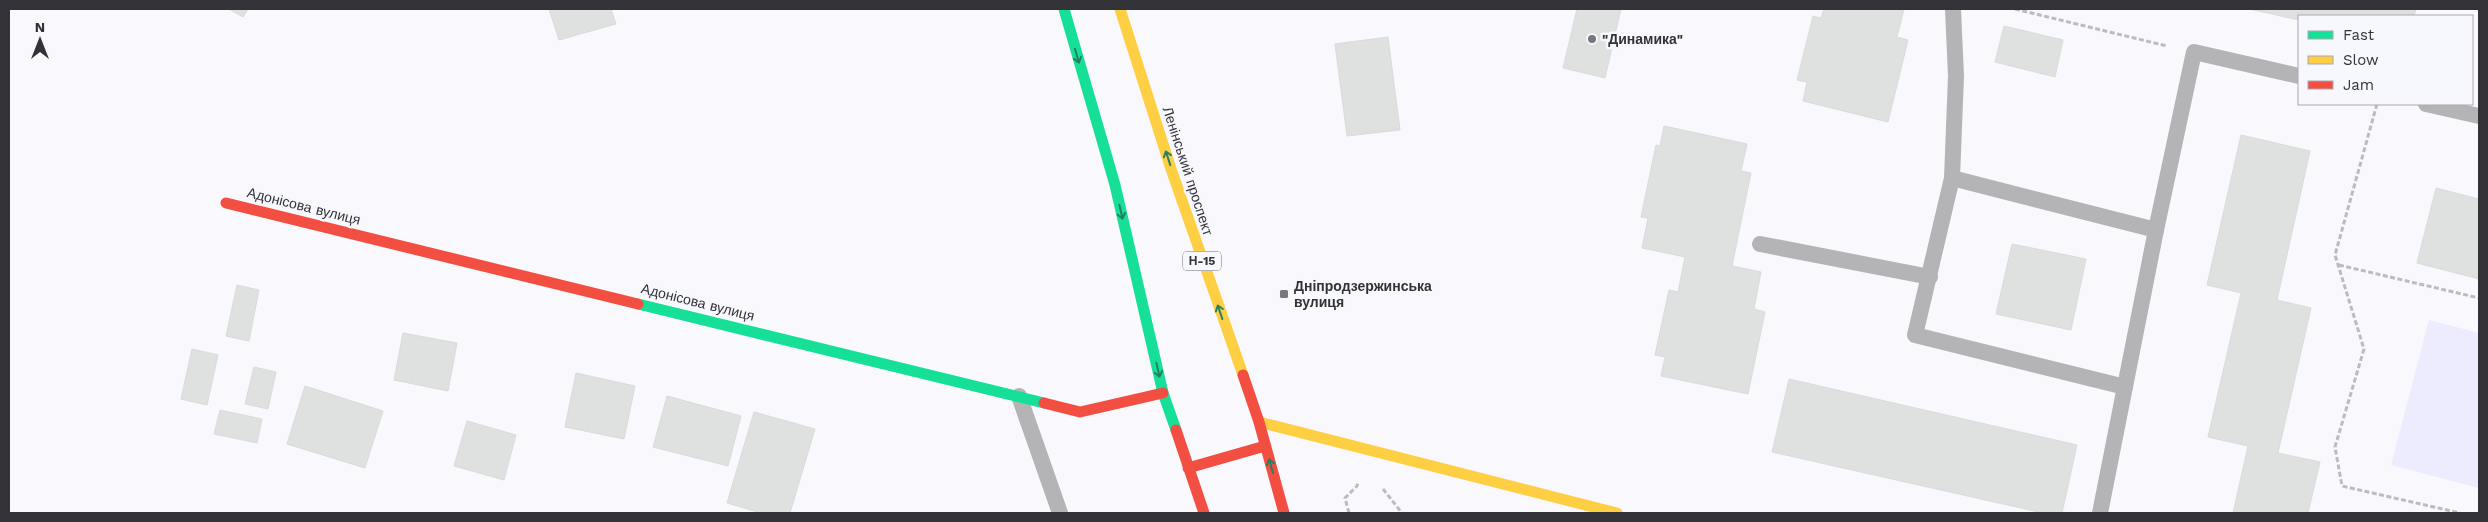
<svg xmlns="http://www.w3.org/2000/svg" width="2488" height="522" font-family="'Work Sans',sans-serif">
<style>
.green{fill:#edebfe}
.building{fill:#dee1e0;stroke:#d8dbda}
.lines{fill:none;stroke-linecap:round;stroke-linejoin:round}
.path{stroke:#bcbcbf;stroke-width:3;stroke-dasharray:5 2.5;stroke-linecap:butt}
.lane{stroke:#b4b4b6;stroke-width:16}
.fast{stroke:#16e098;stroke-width:11}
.slow{stroke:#ffcf43;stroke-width:11}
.jam{stroke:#f24e42;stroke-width:11}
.oneway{stroke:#268064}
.poi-dot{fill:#78777e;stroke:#f7f7fe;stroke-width:2}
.labels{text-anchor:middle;stroke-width:5;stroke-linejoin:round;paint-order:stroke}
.shield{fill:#f7f7fe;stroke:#6e6d74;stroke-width:1}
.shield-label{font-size:12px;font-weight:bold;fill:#333239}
.poi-label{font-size:14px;font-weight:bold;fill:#333239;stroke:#f7f7fe;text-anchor:start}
.street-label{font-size:14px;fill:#333239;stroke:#f7f7fe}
</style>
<rect width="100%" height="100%" fill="#f8f8fd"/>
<polygon class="green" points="2429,320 2479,333 2479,488 2391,465"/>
<g class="building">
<polygon points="229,9 248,9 243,17"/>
<polygon points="549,9 611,9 616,24 559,40"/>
<polygon points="1577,9 1621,9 1605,78 1563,68"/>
<polygon points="1824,9 1904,9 1897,37 1908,40 1888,122 1803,101 1807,82 1797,80 1813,16 1821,18"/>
<polygon points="2249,9 2416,9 2414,16 2299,16 2299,20"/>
<polygon points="2004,26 2063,40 2055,77 1995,62"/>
<polygon points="1388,37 1400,130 1347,136 1335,44"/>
<polygon points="1664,126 1747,144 1741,171 1751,173 1732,266 1761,272 1754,309 1765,312 1748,394 1661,376 1665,357 1655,355 1669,290 1678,292 1685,257 1642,248 1648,218 1641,217 1656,145 1660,146"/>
<polygon points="2241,135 2310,151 2277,300 2311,308 2278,453 2320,462 2308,513 2233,513 2248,446 2208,437 2241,293 2207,285"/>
<polygon points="2436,188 2479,199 2479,279 2417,263"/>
<polygon points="2012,244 2086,259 2071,330 1996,314"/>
<polygon points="237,285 259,290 249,341 226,336"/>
<polygon points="403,333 457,343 448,391 394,380"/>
<polygon points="192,349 218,355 207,405 181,399"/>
<polygon points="254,367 276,372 268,409 245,404"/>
<polygon points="576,373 635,386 624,439 565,427"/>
<polygon points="1789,379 2077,445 2062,513 2043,513 1772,452"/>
<polygon points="305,386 383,411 365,468 287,444"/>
<polygon points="667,396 741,416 728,466 653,447"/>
<polygon points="220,410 262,419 257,443 214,434"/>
<polygon points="754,412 815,429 790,513 761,513 727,503"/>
<polygon points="467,421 516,435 504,480 454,466"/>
</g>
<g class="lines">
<g class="path">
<polyline points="2015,9 2167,46"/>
<polyline points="2377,104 2335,255 2364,349 2335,447 2342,486 2460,513"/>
<polyline points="2339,265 2479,298"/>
<polyline points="1383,489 1402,513"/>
<polyline points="1349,513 1345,498 1357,486 1358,482"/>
</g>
<g class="lane">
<polyline points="1953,9 1956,76 1952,178 2156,230 2100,513"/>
<polyline points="2426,104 2479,116"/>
<polyline points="1952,178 1915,335 2125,387"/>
<polyline points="2156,230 2194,52 2299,76"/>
<polyline points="1760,244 1930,277"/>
<polyline points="1019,396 1060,513"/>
</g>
<g class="fast">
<polyline points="1064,9 1115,185 1163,393 1176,430"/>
<polyline points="638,304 1044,403"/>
</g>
<g class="slow">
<polyline points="1120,9 1171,169 1243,375"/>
<polyline points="1259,422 1617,513"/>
</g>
<g class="jam">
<polyline points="226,203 638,304"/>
<polyline points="1243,375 1259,422 1284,513"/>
<polyline points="1044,403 1080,412 1163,393"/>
<polyline points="1176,430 1204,513"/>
<polyline points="1188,468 1265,446"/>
</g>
</g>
<defs><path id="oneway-shaft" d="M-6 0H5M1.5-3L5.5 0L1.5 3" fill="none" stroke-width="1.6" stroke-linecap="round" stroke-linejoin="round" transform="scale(1.25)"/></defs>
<g class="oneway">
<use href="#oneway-shaft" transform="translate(1077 56) rotate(74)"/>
<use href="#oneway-shaft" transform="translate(1168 158) rotate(-108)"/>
<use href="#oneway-shaft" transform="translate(1121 212) rotate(77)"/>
<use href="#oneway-shaft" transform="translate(1220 312) rotate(-109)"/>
<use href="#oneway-shaft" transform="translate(1158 370) rotate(77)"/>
<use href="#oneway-shaft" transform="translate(1271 466) rotate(-105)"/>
</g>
<g class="poi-dot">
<circle cx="1592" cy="39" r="5"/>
<rect x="1279" y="289" width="10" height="10" rx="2.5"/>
</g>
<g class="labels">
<rect class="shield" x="1183" y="251.5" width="38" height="19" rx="4"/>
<g class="shield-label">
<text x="1202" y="265">Н-15</text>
</g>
<g class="poi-label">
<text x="1602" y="44">"Динамика"</text>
<text x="1294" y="291">Дніпродзержинська<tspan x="1294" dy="16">вулиця</tspan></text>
</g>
<g class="street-label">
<text transform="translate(1188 171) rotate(72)" y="5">Ленінський проспект</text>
<text transform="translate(304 206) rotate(14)" y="5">Адонісова вулиця</text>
<text transform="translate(698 302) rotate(14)" y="5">Адонісова вулиця</text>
</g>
</g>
<rect width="2488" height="522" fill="none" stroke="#333239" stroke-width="20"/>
<rect x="2298" y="15" width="175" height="90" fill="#f7f7fe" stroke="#a9a8af"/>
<rect x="2308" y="31" width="25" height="8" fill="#16e098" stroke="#a9a8af"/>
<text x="2343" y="40" font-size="15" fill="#333239">Fast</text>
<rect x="2308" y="56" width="25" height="8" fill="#ffcf43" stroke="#a9a8af"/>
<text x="2343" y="65" font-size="15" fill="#333239">Slow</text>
<rect x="2308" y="81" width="25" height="8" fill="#f24e42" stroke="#a9a8af"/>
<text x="2343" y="90" font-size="15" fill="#333239">Jam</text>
<g transform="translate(40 40)" stroke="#f7f7fe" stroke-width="4" paint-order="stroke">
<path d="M0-4L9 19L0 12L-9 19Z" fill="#333239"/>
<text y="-8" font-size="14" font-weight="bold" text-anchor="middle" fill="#333239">N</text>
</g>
</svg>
